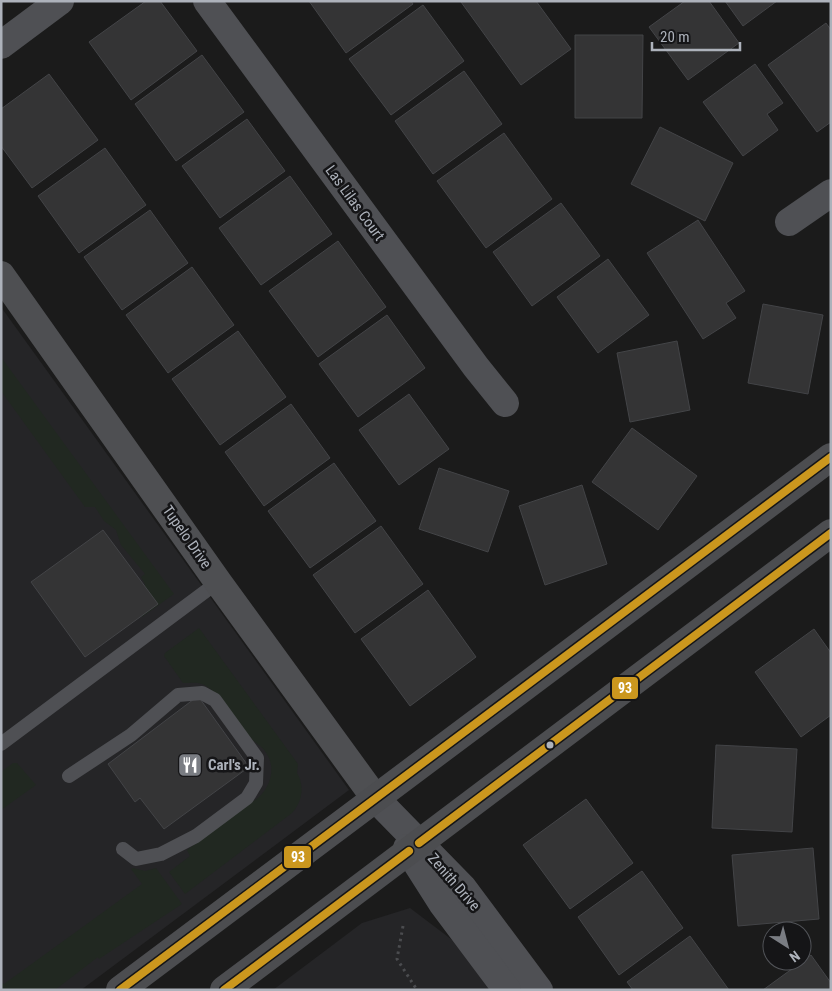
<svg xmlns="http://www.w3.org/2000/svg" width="832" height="991" font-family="'Roboto Condensed',sans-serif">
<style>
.built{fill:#252527}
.green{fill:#212821}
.building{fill:#343435;stroke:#434447}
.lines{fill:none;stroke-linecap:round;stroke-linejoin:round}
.path{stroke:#4b4c4f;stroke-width:3;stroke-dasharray:2.5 4;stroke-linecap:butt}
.lane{stroke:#4f5054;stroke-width:14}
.street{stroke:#4f5054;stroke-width:28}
.secondary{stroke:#4e4f52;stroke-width:28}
.primary{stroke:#4c4d50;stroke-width:28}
.bus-1-casing{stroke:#151517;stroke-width:11}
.bus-1{stroke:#cb971e;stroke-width:8}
.bus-dot{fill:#adb2bb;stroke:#151517;stroke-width:2}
.labels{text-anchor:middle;stroke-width:5;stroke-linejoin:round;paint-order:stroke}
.street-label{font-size:15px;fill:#adb2bb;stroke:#151517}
.poi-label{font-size:15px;font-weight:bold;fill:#adb2bb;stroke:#151517;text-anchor:start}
.line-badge{stroke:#151517;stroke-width:2}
.badge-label{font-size:14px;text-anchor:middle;font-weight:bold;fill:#fff}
</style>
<rect width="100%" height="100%" fill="#1b1b1b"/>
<g class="built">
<polygon points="1,307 349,790 81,990 1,990"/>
<polygon points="410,908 472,955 498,990 273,990 362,923"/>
</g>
<g class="green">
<polygon points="1,357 174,594 142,617 145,584 141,577 145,574 121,545 116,530 104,521 95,507 85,507 1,391"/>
<path d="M199 628 298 764 297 773C305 786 302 802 292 813L185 894 169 872 190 856 187 850 259 797C269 787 275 772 269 758 264 746 256 744 248 736 236 724 218 689 202 684 197 682 189 683 183 683L164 656 165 653Z"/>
<polygon points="13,763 17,763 36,785 1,810 1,772"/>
<polygon points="133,868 145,871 156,868 182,904 99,959 98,957 55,990 1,990 1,982 4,984 142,884 131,869"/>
</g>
<g class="building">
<polygon points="146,1 160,1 197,51 131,100 89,42"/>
<polygon points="309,1 411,1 413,4 346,53"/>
<polygon points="462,1 536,1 571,49 521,85 461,2"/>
<polygon points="685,1 709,1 739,43 688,80 649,27"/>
<polygon points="725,1 777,1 743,26"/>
<polygon points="423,5 464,61 391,115 349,59"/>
<polygon points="826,23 831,30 831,122 817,132 768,65"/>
<polygon points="575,35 643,35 642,118 575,118"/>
<polygon points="202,55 244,112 176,161 135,104"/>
<polygon points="755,64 783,103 767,114 778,130 743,156 703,102"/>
<polygon points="464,71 502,124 433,174 395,121"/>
<polygon points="49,74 98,140 32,188 1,146 1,109"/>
<polygon points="247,119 285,171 220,218 182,166"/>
<polygon points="660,127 733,163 705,221 631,184"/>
<polygon points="504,133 552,199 486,248 437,181"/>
<polygon points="105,148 146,205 79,253 38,196"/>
<polygon points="290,176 332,234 261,285 219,228"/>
<polygon points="561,203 600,256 532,306 493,252"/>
<polygon points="150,210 188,263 122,310 84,257"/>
<polygon points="698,220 745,291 726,303 736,318 703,339 647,253"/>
<polygon points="338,241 386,307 318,357 269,291"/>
<polygon points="608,259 649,315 598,353 557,297"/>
<polygon points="192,267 234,325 168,373 126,315"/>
<polygon points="763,304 823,315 808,394 748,383"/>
<polygon points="387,315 425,368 358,417 319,364"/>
<polygon points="238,331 286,397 220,445 172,379"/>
<polygon points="677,341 690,410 630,422 617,353"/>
<polygon points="409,394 449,449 399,485 359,430"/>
<polygon points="291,404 330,458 264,506 225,452"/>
<polygon points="632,428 697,476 658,530 592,482"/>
<polygon points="334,463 376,521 310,568 268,511"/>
<polygon points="439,468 509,491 488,552 419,529"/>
<polygon points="582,485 607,564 545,585 519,506"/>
<polygon points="381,526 423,584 355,633 313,575"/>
<polygon points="103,530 158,604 85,657 31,582"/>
<polygon points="428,590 476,657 410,706 361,639"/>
<polygon points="814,629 831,653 831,715 801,737 755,672"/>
<polygon points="198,696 249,767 164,829 140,798 135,802 108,764"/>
<polygon points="716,745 797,749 792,832 712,828"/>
<polygon points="586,799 633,863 570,909 523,845"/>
<polygon points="813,848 819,919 738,926 732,855"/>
<polygon points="642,871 683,928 619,975 578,917"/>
<polygon points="690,936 729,990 633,990 627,982"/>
<polygon points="811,955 831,983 831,990 763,990"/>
</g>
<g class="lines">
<polyline class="path" points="403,926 397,959 417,990"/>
<g class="lane">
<polyline points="1,744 218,582"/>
<polyline points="69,776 131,735 178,695 202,693 215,700 257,758 256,783 247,798 196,836 161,854 136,859 123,849"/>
</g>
<g class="street">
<polyline points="207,1 476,367 505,403"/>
<polyline points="1,45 60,1"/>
<polyline points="789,222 831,193"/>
<polyline points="375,798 463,888 539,990"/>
<polyline points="407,848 442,903 507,990"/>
</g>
<polyline class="secondary" points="1,275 218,582 375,798"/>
<g class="primary">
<polyline points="120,990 831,457"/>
<polyline points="224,990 831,533"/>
</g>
<defs>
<g id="bus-1">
<polyline points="419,843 831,533"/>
<polyline points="120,990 831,457"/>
<polyline points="224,990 409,851"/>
</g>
</defs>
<use href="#bus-1" class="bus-1-casing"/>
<use href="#bus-1" class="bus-1"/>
</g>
<defs>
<symbol id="restaurant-square" viewBox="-11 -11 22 22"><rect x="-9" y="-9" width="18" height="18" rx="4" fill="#7a7d83" stroke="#151517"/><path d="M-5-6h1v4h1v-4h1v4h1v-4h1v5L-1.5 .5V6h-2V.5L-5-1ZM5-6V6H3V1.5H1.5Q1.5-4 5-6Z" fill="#fff"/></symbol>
</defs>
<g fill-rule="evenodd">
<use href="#restaurant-square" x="176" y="751" width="28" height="28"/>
</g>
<circle class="bus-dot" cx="550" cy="745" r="4.5"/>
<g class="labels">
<g class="street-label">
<text transform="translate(355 203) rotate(54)" y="5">Las Lilas Court</text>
<text transform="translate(187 537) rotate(55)" y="5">Tupelo Drive</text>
<text transform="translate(454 882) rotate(49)" y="5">Zenith Drive</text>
</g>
<g class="poi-label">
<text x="208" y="770">Carl's Jr.</text>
</g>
</g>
<g class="line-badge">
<rect x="611" y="676" width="28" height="24" rx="5" fill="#cb971e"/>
<rect x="283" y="845" width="29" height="24" rx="5" fill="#cb971e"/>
</g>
<g class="badge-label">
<text x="625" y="693">93</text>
<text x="298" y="862">93</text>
</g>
<rect width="832" height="991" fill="none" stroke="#adb2bb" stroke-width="5"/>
<g transform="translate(787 946) rotate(144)"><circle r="24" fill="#151517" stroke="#525459"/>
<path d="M0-4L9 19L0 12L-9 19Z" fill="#7a7d83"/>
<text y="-8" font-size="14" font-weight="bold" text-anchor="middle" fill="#adb2bb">N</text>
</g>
<path d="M652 42v8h88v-8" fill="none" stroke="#adb2bb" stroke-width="2.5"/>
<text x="660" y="42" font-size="15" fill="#adb2bb" stroke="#151517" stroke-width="4" paint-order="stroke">20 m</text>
</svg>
